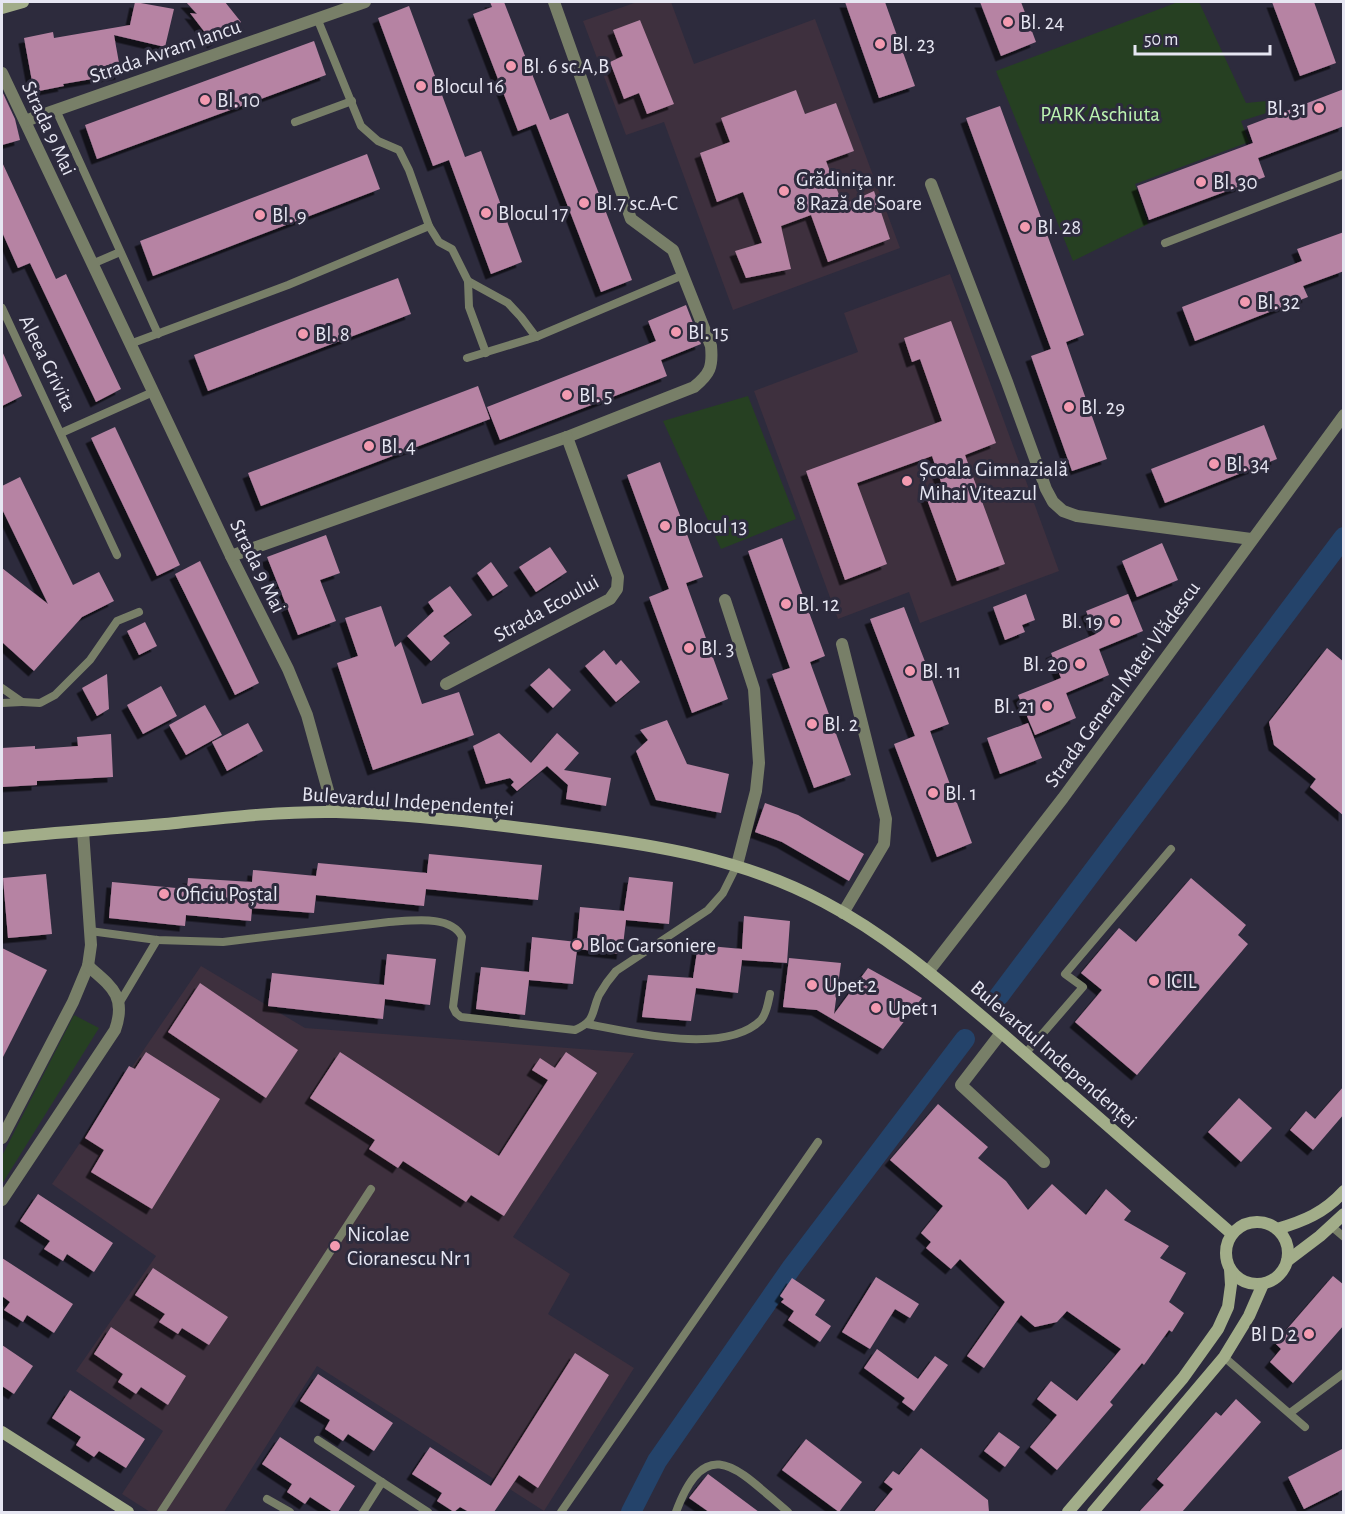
<svg xmlns="http://www.w3.org/2000/svg" width="1345" height="1514" font-family="'Alegreya Sans',sans-serif">
<style>
.education{fill:#3e303e}
.green{fill:#264022}
.lines{fill:none;stroke-linecap:round;stroke-linejoin:round}
.canal{stroke:#24436a;stroke-width:20}
.building{fill:#b683a3;filter:url(#shadow)}
.lane{stroke:#787f68;stroke-width:8}
.street{stroke:#787f68;stroke-width:12}
.secondary{stroke:#a2ad89;stroke-width:12}
.poi-dot{fill:#f29ab0;stroke:#2d2b3d;stroke-width:2}
.labels{text-anchor:middle;stroke-width:6;stroke-linejoin:round;paint-order:stroke}
.poi-label{font-size:21px;fill:#e6e6f2;stroke:#2d2b3d;text-anchor:start}
.street-label{font-size:21px;fill:#e6e6f2;stroke:#2d2b3d}
.park-label{font-size:21px;fill:#bcf4b1;stroke:#2d2b3d}
</style>
<defs>
<filter id="shadow"><feDropShadow dx="-5.5" dy="5.5" stdDeviation="0" flood-color="#0009"/></filter>
</defs>
<rect width="100%" height="100%" fill="#2d2b3d"/>
<g class="education">
<polygon points="637,2 671,2 694,64 815,19 900,248 733,310 664,122 626,135 583,21"/>
<polygon points="950,274 1059,571 920,623 909,592 838,619 754,391 858,352 844,313"/>
<polygon points="201,966 305,1028 634,1053 513,1237 570,1274 548,1314 634,1368 544,1511 317,1366 224,1512 150,1512 122,1494 163,1431 76,1371 156,1256 52,1184"/>
</g>
<g class="green">
<polygon points="1178,2 1199,2 1246,103 1278,100 1282,108 1241,121 1249,142 1135,184 1148,224 1073,261 996,71"/>
<polygon points="748,396 796,519 721,549 663,421"/>
<polygon points="74,1015 99,1028 2,1184 2,1156"/>
</g>
<g class="lines">
<g class="canal">
<polyline points="999,996 1344,537"/>
<polyline points="631,1512 657,1461 792,1267 965,1039"/>
</g>
</g>
<g class="building">
<polygon points="135,2 174,9 165,47 114,35 121,74 63,84 64,86 34,92 24,38 53,32 54,38 130,25"/>
<polygon points="186,2 225,2 241,22 213,43 190,13 197,14"/>
<polygon points="490,2 504,2 550,120 568,113 632,280 601,292 536,124 518,131 473,14 492,7"/>
<polygon points="845,2 885,2 915,86 879,98"/>
<polygon points="980,2 1021,2 1036,42 1001,56"/>
<polygon points="1272,2 1314,2 1336,63 1300,76"/>
<polygon points="409,6 465,157 481,151 522,262 491,274 449,160 433,166 378,18"/>
<polygon points="640,20 674,104 647,114 639,93 624,99 610,62 623,56 613,30"/>
<polygon points="314,41 326,75 97,159 85,125"/>
<polygon points="1344,89 1344,126 1258,158 1265,177 1149,220 1137,186 1253,143 1247,126"/>
<polygon points="796,90 805,114 836,103 854,151 826,161 843,205 874,191 890,239 828,262 811,215 781,226 791,269 746,278 735,251 762,243 743,192 717,202 700,153 730,142 721,118"/>
<polygon points="2,91 15,119 20,140 2,145"/>
<polygon points="1000,106 1084,335 1066,342 1107,459 1072,471 1031,356 1051,349 966,118"/>
<polygon points="367,154 380,189 153,276 140,241"/>
<polygon points="2,162 56,279 66,274 121,389 96,402 30,263 18,268 2,232"/>
<polygon points="1344,232 1344,271 1303,286 1308,297 1195,341 1182,307 1302,261 1297,249"/>
<polygon points="398,278 411,314 208,391 194,355"/>
<polygon points="686,305 701,344 661,360 667,376 500,440 487,407 656,341 648,321"/>
<polygon points="951,321 996,443 965,455 1005,564 957,581 925,494 943,488 932,456 857,483 887,564 845,580 806,471 942,421 920,359 912,362 904,338"/>
<polygon points="2,351 22,396 2,406"/>
<polygon points="478,386 490,419 261,506 248,473"/>
<polygon points="1264,425 1277,459 1165,503 1151,469"/>
<polygon points="115,427 180,565 157,576 91,438"/>
<polygon points="660,462 703,577 686,583 728,699 692,713 649,597 669,589 627,475"/>
<polygon points="20,477 73,585 99,572 114,601 82,617 34,671 2,642 2,568 48,604 2,509 2,486"/>
<polygon points="326,535 340,573 320,580 336,621 298,635 267,557"/>
<polygon points="782,538 825,656 810,662 851,775 814,788 772,674 790,668 748,551"/>
<polygon points="1162,543 1178,580 1137,597 1122,561"/>
<polygon points="550,547 567,572 536,592 519,567"/>
<polygon points="200,561 259,683 235,695 175,574"/>
<polygon points="491,562 508,586 493,596 477,573"/>
<polygon points="450,586 472,615 443,636 450,643 431,661 407,636 434,611 428,602"/>
<polygon points="1026,594 1035,620 1022,625 1025,632 1005,640 993,607"/>
<polygon points="1128,594 1143,631 1099,649 1109,675 1066,693 1076,718 1035,735 1018,695 1061,678 1051,653 1096,634 1086,611"/>
<polygon points="381,606 395,647 401,642 422,704 459,692 474,735 373,770 337,663 358,656 345,618"/>
<polygon points="904,607 949,724 930,731 972,843 937,857 894,744 915,736 870,619"/>
<polygon points="145,622 157,646 139,655 127,631"/>
<polygon points="1327,648 1344,662 1344,816 1310,787 1316,779 1274,745 1269,722"/>
<polygon points="604,650 616,665 621,660 640,682 616,702 585,666"/>
<polygon points="549,668 571,690 553,708 530,685"/>
<polygon points="107,674 109,709 97,716 82,688"/>
<polygon points="161,686 177,716 143,734 127,705"/>
<polygon points="205,705 222,735 186,755 169,725"/>
<polygon points="667,720 687,764 729,774 721,813 656,800 636,751 648,740 640,730"/>
<polygon points="248,723 263,751 227,771 212,742"/>
<polygon points="1028,723 1042,758 1000,774 987,738"/>
<polygon points="499,733 531,763 557,733 579,753 564,770 611,778 606,806 566,799 568,785 547,766 517,791 511,785 514,782 510,778 486,784 473,746"/>
<polygon points="111,734 113,777 37,781 37,785 2,787 2,748 35,746 35,749 78,746 77,737"/>
<polygon points="765,803 798,815 864,854 849,881 782,842 755,832"/>
<polygon points="429,854 542,865 538,900 426,889 424,906 316,895 314,913 252,908 251,921 186,915 185,926 109,918 112,882 187,889 188,878 252,882 253,870 316,876 318,863 427,873"/>
<polygon points="46,874 52,934 8,938 3,878"/>
<polygon points="629,877 673,882 669,924 626,920 622,954 577,949 573,984 529,980 525,1015 476,1009 481,967 529,972 532,937 577,942 580,907 624,911"/>
<polygon points="1191,878 1246,925 1238,935 1248,944 1137,1075 1075,1022 1102,990 1081,973 1119,928 1136,942"/>
<polygon points="744,916 790,921 787,963 742,960 738,993 696,988 691,1021 642,1017 648,975 693,978 698,945 742,949"/>
<polygon points="2,948 47,970 2,1059"/>
<polygon points="387,954 436,959 430,1005 385,999 383,1019 268,1006 272,973 384,985"/>
<polygon points="789,958 841,963 834,1014 868,968 922,998 883,1049 817,1010 783,1007"/>
<polygon points="200,983 298,1050 266,1098 168,1032"/>
<polygon points="146,1052 220,1099 152,1209 91,1172 104,1150 85,1138 129,1066 135,1069"/>
<polygon points="340,1052 499,1156 548,1080 532,1070 540,1058 555,1068 566,1052 597,1073 504,1216 471,1195 466,1202 403,1161 398,1168 369,1149 375,1140 310,1098"/>
<polygon points="1344,1086 1344,1114 1313,1150 1290,1130 1306,1111 1315,1119"/>
<polygon points="1239,1098 1272,1128 1241,1162 1208,1132"/>
<polygon points="938,1104 988,1147 978,1158 1006,1181 1028,1210 1052,1184 1086,1215 1106,1189 1131,1211 1124,1220 1169,1246 1160,1258 1186,1273 1169,1302 1184,1313 1172,1332 1169,1330 1144,1365 1142,1363 1110,1402 1113,1405 1057,1470 1030,1447 1057,1415 1037,1399 1051,1381 1077,1401 1121,1349 1067,1311 1057,1322 1035,1327 1021,1315 984,1368 967,1356 1005,1302 960,1259 951,1269 926,1248 931,1242 921,1233 943,1206 890,1160"/>
<polygon points="38,1194 113,1243 94,1272 67,1254 63,1261 44,1249 50,1241 20,1221"/>
<polygon points="2,1258 73,1304 54,1333 27,1315 23,1322 4,1310 10,1302 2,1296"/>
<polygon points="153,1268 228,1317 209,1345 182,1328 178,1334 159,1322 165,1314 135,1295"/>
<polygon points="1333,1276 1344,1285 1344,1325 1293,1383 1270,1362 1281,1349 1275,1343"/>
<polygon points="876,1277 919,1304 910,1318 895,1309 870,1349 842,1332"/>
<polygon points="792,1278 825,1300 815,1315 831,1326 820,1342 788,1320 794,1311 781,1302 784,1299 780,1296"/>
<polygon points="111,1327 186,1376 168,1405 141,1387 136,1394 118,1382 123,1374 94,1354"/>
<polygon points="2,1345 33,1366 14,1394 2,1386"/>
<polygon points="877,1349 918,1379 935,1356 948,1365 914,1411 902,1402 905,1398 864,1368"/>
<polygon points="575,1353 609,1375 538,1488 519,1475 494,1512 469,1512 460,1507 454,1512 437,1501 442,1493 412,1474 430,1447 491,1486"/>
<polygon points="318,1374 393,1423 374,1451 348,1434 343,1441 325,1429 330,1420 300,1401"/>
<polygon points="70,1390 145,1439 126,1468 99,1451 94,1457 76,1445 81,1437 52,1418"/>
<polygon points="1236,1399 1261,1422 1182,1512 1139,1512 1164,1485 1157,1479 1216,1412 1221,1416"/>
<polygon points="999,1432 1020,1447 1005,1467 984,1451"/>
<polygon points="280,1437 355,1486 338,1512 333,1512 310,1497 305,1504 287,1492 292,1484 262,1464"/>
<polygon points="806,1439 862,1482 839,1512 782,1470"/>
<polygon points="921,1448 988,1500 989,1512 874,1512 893,1489 884,1482 893,1471 899,1475"/>
<polygon points="1344,1448 1344,1489 1304,1509 1288,1477"/>
<polygon points="708,1474 759,1512 709,1512 689,1498"/>
</g>
<g class="lines">
<g class="lane">
<polyline points="317,18 361,126 378,141 399,150 409,170 429,226 439,242 452,249 468,281 508,303 521,317 536,337 683,275"/>
<polyline points="56,110 158,334"/>
<polyline points="295,122 352,101"/>
<polyline points="1165,243 1344,174"/>
<polyline points="92,264 120,252"/>
<polyline points="468,281 469,307 486,353"/>
<polyline points="2,308 117,555"/>
<polyline points="130,344 288,285 429,226"/>
<polyline points="467,358 536,337"/>
<polyline points="61,433 153,392"/>
<polyline points="2,688 22,702 2,703"/>
<polyline points="22,702 40,703 55,695 90,660 117,621 139,612"/>
<path d="M90 931 157 940 223 942 389 922C410 921 451 914 462 937L453 1007 456 1013 461 1017 575 1030C596 1021 591 1013 599 995 604 986 609 979 616 971L708 910 723 893 737 865"/>
<polyline points="120,1002 157,940"/>
<path d="M587 1024C631 1032 725 1056 761 1020 767 1013 768 1003 770 994"/>
<polyline points="1025,1054 1083,987 1065,974 1171,849"/>
<polyline points="1331,1226 1344,1237"/>
<polyline points="1224,1357 1305,1427"/>
<polyline points="1290,1413 1344,1373"/>
<polyline points="318,1440 382,1482"/>
<polyline points="267,1499 290,1512"/>
<polyline points="161,1512 371,1189"/>
<polyline points="363,1512 382,1482 428,1512"/>
<polyline points="561,1512 818,1142"/>
<path d="M676 1512C707 1428 741 1473 788 1512"/>
</g>
<g class="street">
<polyline points="2,73 231,556 288,669 307,715 334,812"/>
<polyline points="25,121 365,2"/>
<polyline points="931,184 1007,382 1046,489 1053,502 1063,511 1077,516 1251,539"/>
<path d="M231 556 567 437 694 387C710 374 713 367 711 346L673 250 631 219 554 2"/>
<polyline points="725,600 754,689 759,763 756,791 737,865"/>
<polyline points="842,644 886,819 884,844 843,913"/>
<polyline points="446,684 610,599 617,589 618,577 567,437"/>
<polyline points="928,972 1063,798 1344,415"/>
<polyline points="1001,1033 961,1085 1044,1162"/>
<polyline points="2,1138 73,1002 88,966 91,945 83,831"/>
<path d="M2 1200 115 1030C127 996 111 986 88 966"/>
</g>
<g class="secondary">
<polyline points="2,8 23,2"/>
<path d="M2 838C56 832 111 829 165 824 222 818 279 811 336 812 413 814 491 824 568 834 656 845 744 859 824 902 891 937 948 988 1005 1036 1081 1102 1156 1168 1232 1234"/>
<circle cx="1257" cy="1253" r="31"/>
<path d="M1277 1229C1304 1221 1324 1213 1344 1191"/>
<polyline points="1287,1261 1320,1236 1344,1214"/>
<polyline points="2,1432 128,1512"/>
<polyline points="1068,1512 1183,1378 1218,1329 1228,1307 1231,1285 1230,1269"/>
<polyline points="1093,1512 1224,1357 1249,1316 1263,1284"/>
</g>
</g>
<g class="poi-dot">
<circle cx="1008" cy="22" r="6"/>
<circle cx="880" cy="44" r="6"/>
<circle cx="511" cy="66" r="6"/>
<circle cx="421" cy="86" r="6"/>
<circle cx="205" cy="100" r="6"/>
<circle cx="1319" cy="108" r="6"/>
<circle cx="1201" cy="182" r="6"/>
<circle cx="784" cy="191" r="6"/>
<circle cx="584" cy="203" r="6"/>
<circle cx="486" cy="213" r="6"/>
<circle cx="260" cy="215" r="6"/>
<circle cx="1025" cy="227" r="6"/>
<circle cx="1245" cy="302" r="6"/>
<circle cx="676" cy="332" r="6"/>
<circle cx="303" cy="334" r="6"/>
<circle cx="567" cy="395" r="6"/>
<circle cx="1069" cy="407" r="6"/>
<circle cx="369" cy="446" r="6"/>
<circle cx="1214" cy="464" r="6"/>
<circle cx="907" cy="481" r="6"/>
<circle cx="665" cy="526" r="6"/>
<circle cx="786" cy="604" r="6"/>
<circle cx="1115" cy="621" r="6"/>
<circle cx="689" cy="648" r="6"/>
<circle cx="1080" cy="664" r="6"/>
<circle cx="910" cy="671" r="6"/>
<circle cx="1047" cy="706" r="6"/>
<circle cx="812" cy="724" r="6"/>
<circle cx="933" cy="793" r="6"/>
<circle cx="164" cy="894" r="6"/>
<circle cx="577" cy="945" r="6"/>
<circle cx="1154" cy="981" r="6"/>
<circle cx="812" cy="985" r="6"/>
<circle cx="876" cy="1008" r="6"/>
<circle cx="335" cy="1246" r="6"/>
<circle cx="1309" cy="1334" r="6"/>
</g>
<g class="labels">
<g class="poi-label">
<text x="1020" y="29">Bl. 24</text>
<text x="892" y="51">Bl. 23</text>
<text x="523" y="73">Bl. 6 sc.A,B</text>
<text x="433" y="93">Blocul 16</text>
<text x="217" y="107">Bl. 10</text>
<text x="1307" y="115" text-anchor="end">Bl. 31</text>
<text x="796" y="186">Grădiniţa nr.<tspan x="796" dy="24">8 Rază de Soare</tspan></text>
<text x="1213" y="189">Bl. 30</text>
<text x="596" y="210">Bl.7 sc.A-C</text>
<text x="498" y="220">Blocul 17</text>
<text x="272" y="222">Bl. 9</text>
<text x="1037" y="234">Bl. 28</text>
<text x="1257" y="309">Bl. 32</text>
<text x="688" y="339">Bl. 15</text>
<text x="315" y="341">Bl. 8</text>
<text x="579" y="402">Bl. 5</text>
<text x="1081" y="414">Bl. 29</text>
<text x="381" y="453">Bl. 4</text>
<text x="1226" y="471">Bl. 34</text>
<text x="919" y="476">Școala Gimnazială<tspan x="919" dy="24">Mihai Viteazul</tspan></text>
<text x="677" y="533">Blocul 13</text>
<text x="798" y="611">Bl. 12</text>
<text x="1103" y="628" text-anchor="end">Bl. 19</text>
<text x="701" y="655">Bl. 3</text>
<text x="1068" y="671" text-anchor="end">Bl. 20</text>
<text x="922" y="678">Bl. 11</text>
<text x="1035" y="713" text-anchor="end">Bl. 21</text>
<text x="824" y="731">Bl. 2</text>
<text x="945" y="800">Bl. 1</text>
<text x="176" y="901">Oficiu Poștal</text>
<text x="589" y="952">Bloc Garsoniere</text>
<text x="1166" y="988">ICIL</text>
<text x="824" y="992">Upet 2</text>
<text x="888" y="1015">Upet 1</text>
<text x="347" y="1241">Nicolae<tspan x="347" dy="24">Cioranescu Nr 1</tspan></text>
<text x="1297" y="1341" text-anchor="end">Bl D 2</text>
</g>
<g class="street-label">
<text transform="translate(165 51) rotate(-19)" y="7">Strada Avram Iancu</text>
<text transform="translate(49 128) rotate(65)" y="7">Strada 9 Mai</text>
<text transform="translate(48 363) rotate(64)" y="7">Aleea Grivita</text>
<text transform="translate(258 566) rotate(64)" y="7">Strada 9 Mai</text>
<text transform="translate(546 608) rotate(-29)" y="7">Strada Ecoului</text>
<text transform="translate(1122 684) rotate(-54)" y="7">Strada General Matei Vlădescu</text>
<text transform="translate(408 801) rotate(4)" y="7">Bulevardul Independenței</text>
<text transform="translate(1054 1054) rotate(41)" y="7">Bulevardul Independenței</text>
</g>
<g class="park-label">
<text x="1100" y="121">PARK Aschiuta</text>
</g>
</g>
<rect width="1345" height="1514" fill="none" stroke="#e6e6f2" stroke-width="6"/>
<path d="M1135 45v9h135v-9" fill="none" stroke="#e6e6f2" stroke-width="3"/>
<text x="1144" y="45" font-size="18" fill="#e6e6f2" stroke="#2d2b3d" stroke-width="4.5" paint-order="stroke">50 m</text>
</svg>
